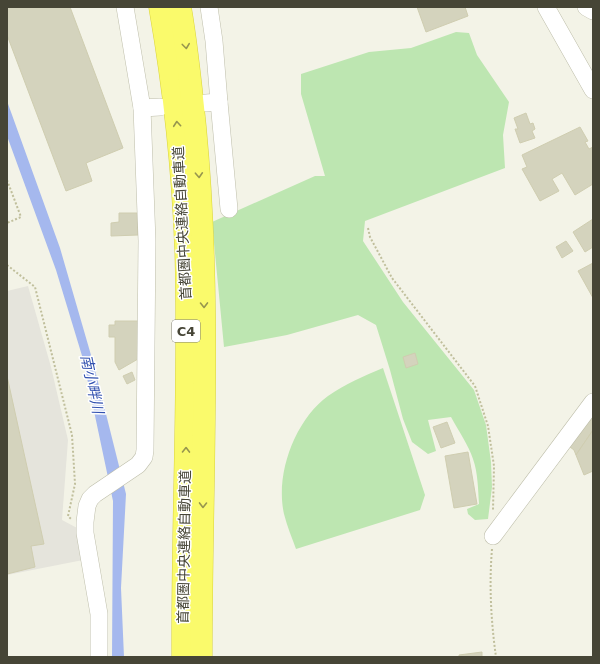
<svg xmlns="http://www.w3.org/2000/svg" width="600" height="664" font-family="'DejaVu Sans','Noto Sans JP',sans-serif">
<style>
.industrial{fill:#e5e4dc}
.green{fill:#bde6b1}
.water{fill:#a5b8ee}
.building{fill:#d4d3bd;stroke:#cfcdb0}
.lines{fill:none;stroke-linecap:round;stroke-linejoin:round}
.minor-casing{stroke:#bebeaa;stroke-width:18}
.highway-casing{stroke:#d9d33b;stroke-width:23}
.path{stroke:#c0bf9c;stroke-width:2;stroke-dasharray:2 2;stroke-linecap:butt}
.minor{stroke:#fff;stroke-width:17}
.highway{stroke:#fafa6b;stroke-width:22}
.oneway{stroke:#97964e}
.labels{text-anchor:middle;stroke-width:3;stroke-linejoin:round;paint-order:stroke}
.shield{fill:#fff;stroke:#7e7d72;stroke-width:1}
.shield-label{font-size:13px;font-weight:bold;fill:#464536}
.street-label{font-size:14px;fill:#464536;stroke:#fff}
.water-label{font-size:15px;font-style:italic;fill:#3251af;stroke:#fff}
</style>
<rect width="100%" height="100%" fill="#f3f3e7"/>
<polygon class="industrial" points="28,286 51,367 68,440 62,520 79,529 83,560 7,575 7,291"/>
<g class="green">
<path d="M456 32 469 33 477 55 509 102 503 135 505 168 365 221 363 241 403 302 474 390 486 425 491 462 492 487 488 519 475 520 468 514 467 509 479 504C478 489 478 473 473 459 469 446 458 430 451 417L428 420 436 451 428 454 412 442 403 419 390 370 376 325 358 315 287 335 224 347 212 222 315 176H325L301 94V74L369 52 411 48Z"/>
<path d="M383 368 425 495 420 510 296 549C292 538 287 526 284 514 275 474 295 420 328 396 345 384 364 376 383 368Z"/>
</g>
<polygon class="water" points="7,101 60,248 93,362 126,494 121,588 124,657 112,657 113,501 83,359 56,270 7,136"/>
<g class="building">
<polygon points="7,7 70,7 123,148 86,163 92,181 66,191 7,35"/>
<polygon points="417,7 465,7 468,16 426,32"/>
<polygon points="526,113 530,124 533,123 535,129 532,131 535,138 520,143 515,129 518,129 514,118"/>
<polygon points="580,127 588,141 585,142 589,149 593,147 593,184 575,195 562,173 552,179 559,191 540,201 522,169 527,167 522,155"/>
<polygon points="119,213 137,213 138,235 111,236 111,223 119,222"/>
<polygon points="593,219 593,247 585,252 573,232"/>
<polygon points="566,241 573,251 562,258 556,247"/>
<polygon points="593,263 593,298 578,271"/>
<polygon points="115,321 138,321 138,359 119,370 115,362 115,337 109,337 109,325 115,325"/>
<polygon points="415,353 418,364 406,368 403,357"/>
<polygon points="132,372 135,380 127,384 123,376"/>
<polygon points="7,376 44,544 31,546 35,567 7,574"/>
<polygon points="593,415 593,430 576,455 574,450 570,447"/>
<polygon points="447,422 455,443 441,448 433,427"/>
<polygon points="593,430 593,471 584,475 576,455"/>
<polygon points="468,452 477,504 454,508 445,456"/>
<polygon points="482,652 482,657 459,657 459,655"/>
</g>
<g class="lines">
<defs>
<g id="minor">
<polyline points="546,7 593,90"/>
<polyline points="586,7 593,11"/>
<polyline points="219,102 229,209"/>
<polyline points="206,103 219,102 214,41 209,7"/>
<polyline points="142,108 160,107"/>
<polyline points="493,536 593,402"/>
<polyline points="99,657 99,614 85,533 85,522 87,506 90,499 95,494 138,465 144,457 145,450 147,241 142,108 125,7"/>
</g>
<g id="highway">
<path d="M160 7C174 87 183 169 186 251 190 386 182 522 183 657"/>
<path d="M180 7C187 47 191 87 195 127 212 303 201 480 201 657"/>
</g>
</defs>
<use href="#minor" class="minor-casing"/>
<use href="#highway" class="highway-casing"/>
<g class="path">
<polyline points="7,180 21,217 7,223"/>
<polyline points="368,228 370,237 392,278 475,386 488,426 494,466 493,510"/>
<polyline points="7,265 35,287 72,435 75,484 68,516 71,519"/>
<path d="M492 549C489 585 491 621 496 657"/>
</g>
<use href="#minor" class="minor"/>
<use href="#highway" class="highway"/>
</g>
<defs><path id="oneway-chevron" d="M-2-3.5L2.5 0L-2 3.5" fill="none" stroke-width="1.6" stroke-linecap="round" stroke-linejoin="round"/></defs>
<g class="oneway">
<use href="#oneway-chevron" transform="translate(186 46) rotate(83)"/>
<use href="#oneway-chevron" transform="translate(177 124) rotate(-95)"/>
<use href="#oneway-chevron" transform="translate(199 175) rotate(87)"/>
<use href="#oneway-chevron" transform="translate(204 305) rotate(89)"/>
<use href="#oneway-chevron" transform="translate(186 450) rotate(-89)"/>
<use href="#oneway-chevron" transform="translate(203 505) rotate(91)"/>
</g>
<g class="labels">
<rect class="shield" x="172" y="320" width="28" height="22" rx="3"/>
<g class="shield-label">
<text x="186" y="336">C4</text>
</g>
<g class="street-label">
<text transform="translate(182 223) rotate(-93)" y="5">首都圏中央連絡自動車道</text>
<text transform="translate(184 547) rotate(-89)" y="5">首都圏中央連絡自動車道</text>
</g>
<g class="water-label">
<text transform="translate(92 384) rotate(78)" y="5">南小畔川</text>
</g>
</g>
<rect width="600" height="664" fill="none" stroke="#464536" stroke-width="16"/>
</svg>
